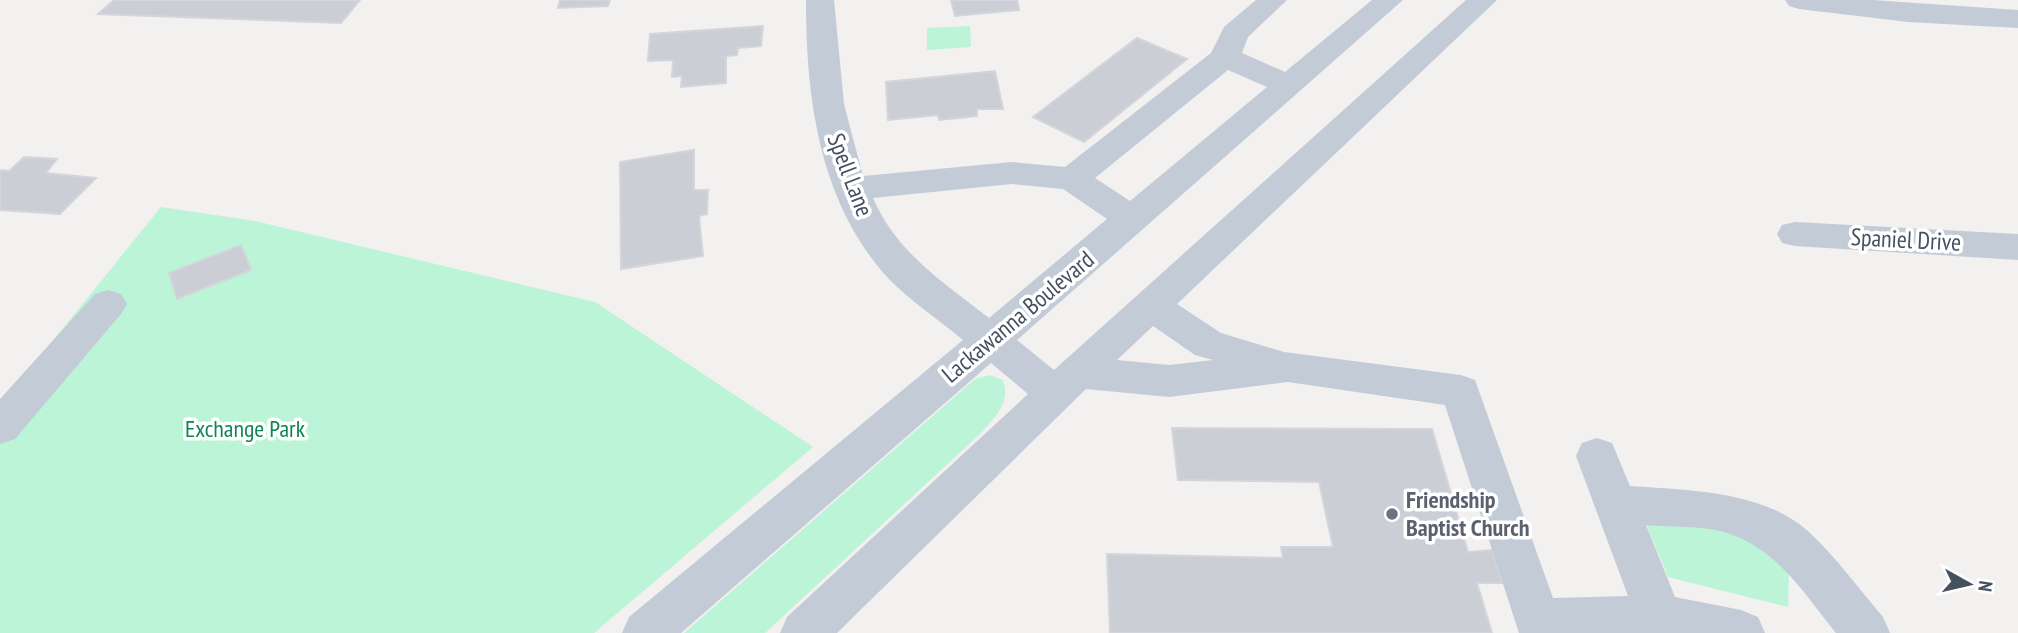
<svg xmlns="http://www.w3.org/2000/svg" width="2018" height="633" font-family="'PT Sans Narrow',sans-serif">
<style>
.green{fill:#bbf4d6}
.building{fill:#ccced6;stroke:#d4d5dc;stroke-width:2}
.lines{fill:none;stroke-linecap:round;stroke-linejoin:round}
.minor{fill:#c3cbd7;fill-rule:evenodd}
.worship-dot{fill:#6b7280;stroke:#fff;stroke-width:2.5}
.labels{text-anchor:middle;stroke-width:7;stroke-linejoin:round;paint-order:stroke}
.street-label{font-size:24px;fill:#465160;stroke:#fff}
.park-label{font-size:24px;fill:#0d8554;stroke:#fff}
.worship-label{font-size:24px;font-weight:bold;fill:#5b616d;stroke:#fff;text-anchor:start}
</style>
<rect width="100%" height="100%" fill="#f3f0f0"/>
<g class="green">
<polygon points="970,26 971,47 927,50 927,28"/>
<polygon points="161,207 255,221 595,302 813,447 594,633 0,633 0,406"/>
<path d="M990 375 1003 380C1011 403 995 417 981 433L765 633H684L975 379Z"/>
<polygon points="1643,516 1717,519 1789,569 1788,607 1668,577"/>
</g>
<g class="building">
<polygon points="114,0 360,0 341,23 98,14"/>
<polygon points="560,0 610,0 608,6 558,8"/>
<polygon points="951,0 1017,0 1019,10 955,16"/>
<polygon points="763,26 761,46 738,48 737,55 726,56 726,83 681,87 682,76 672,77 673,60 648,61 650,34"/>
<polygon points="1137,38 1187,59 1084,142 1033,117"/>
<polygon points="995,71 1003,109 977,109 977,116 939,120 938,115 888,120 886,82"/>
<polygon points="694,150 694,190 708,190 707,214 699,216 703,256 621,269 620,162"/>
<polygon points="24,157 57,159 46,173 96,178 60,214 0,210 0,170 9,171"/>
<polygon points="241,245 251,270 177,299 169,273"/>
<polygon points="1172,428 1432,429 1468,552 1492,550 1502,583 1477,583 1492,633 1110,633 1107,554 1283,558 1281,547 1333,547 1319,482 1178,480"/>
</g>
<g class="lines">
<g class="minor">
<path d="M806 0H834L844 104 863 176 1012 162 1065 167 1211 53 1224 27 1256 0H1287L1248 37 1242 53 1285 72 1372 0H1403L1017 340 1054 370 1466 0H1497L1177 304 1221 333 1284 352 1461 375 1475 380 1553 598 1628 596 1576 456 1582 443 1597 438 1612 443 1630 486C1687 490 1765 491 1809 532 1836 557 1859 589 1883 617L1890 633H1836C1801 590 1774 543 1716 530 1694 526 1668 527 1646 525L1675 597 1741 610 1758 617 1765 633H1519L1445 405 1288 382 1169 397 1086 389 837 633H780L787 617 1028 394 991 363 681 633H622L629 617 963 340C938 319 910 301 888 278 819 202 806 98 806 0ZM1228 70 1267 87 1130 201 1095 178ZM1012 184 1063 189 1107 219 989 318C944 283 896 252 873 198ZM1153 326 1195 355 1213 360 1169 365 1117 360Z"/>
<polygon points="1785,0 1872,0 2018,10 2018,28 1908,22 1799,9 1789,6"/>
<polygon points="1795,222 2018,234 2018,260 1795,246 1782,243 1777,234 1782,225"/>
<polygon points="108,290 121,294 127,304 121,314 15,439 0,444 0,399 95,294"/>
</g>
</g>
<circle class="worship-dot" cx="1392" cy="514" r="7"/>
<g class="labels">
<g class="street-label">
<text transform="translate(850 175) rotate(69)" y="8">Spell Lane</text>
<text transform="translate(1906 240) rotate(3)" y="8">Spaniel Drive</text>
<text transform="translate(1018 317) rotate(-40)" y="8">Lackawanna Boulevard</text>
</g>
<g class="park-label">
<text x="245" y="437">Exchange Park</text>
</g>
<g class="worship-label">
<text x="1406" y="508">Friendship<tspan x="1406" dy="28">Baptist Church</tspan></text>
</g>
</g>
<g transform="translate(1969 584) rotate(98)" stroke="#ffffff" stroke-width="5" paint-order="stroke">
<path d="M0-5L12 26L0 18L-12 26Z" fill="#465160"/>
<text y="-10" font-size="19" font-weight="bold" text-anchor="middle" fill="#465160">N</text>
</g>
</svg>
